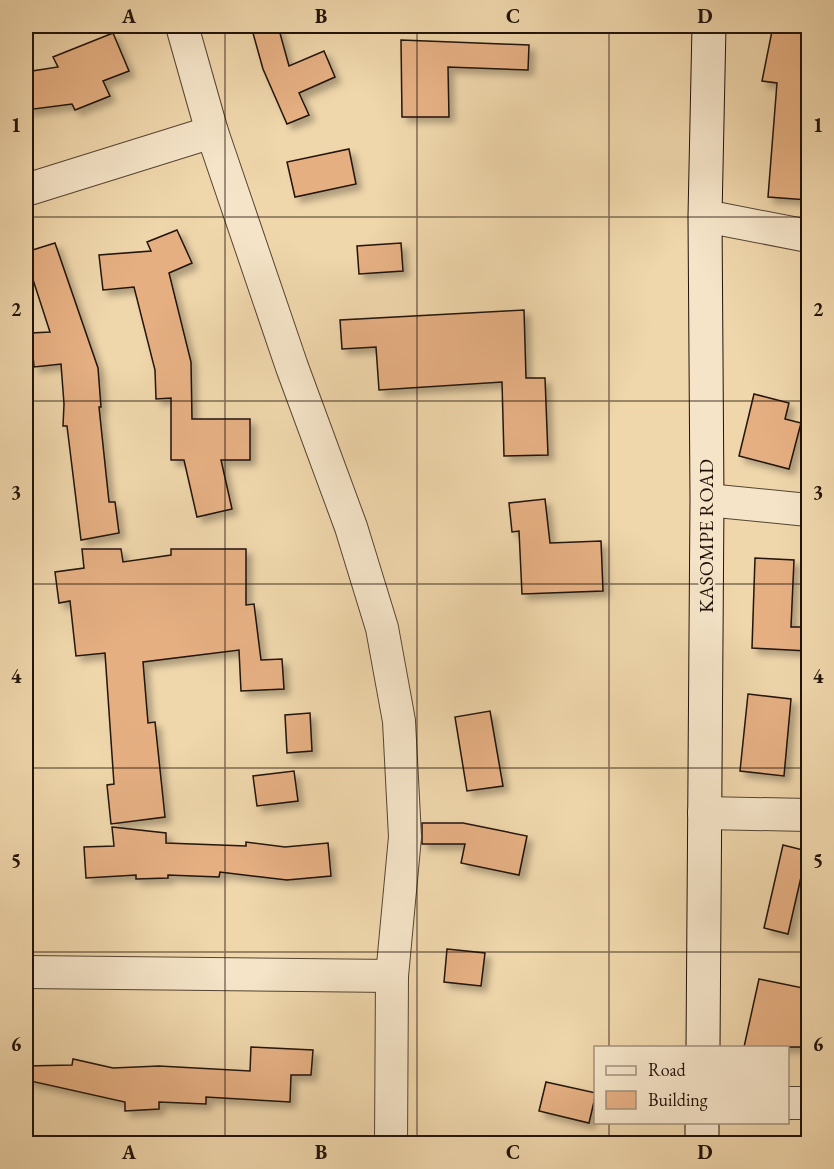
<svg xmlns="http://www.w3.org/2000/svg" width="834" height="1169" font-family="'EB Garamond',serif">
<style>
.building{fill:#e5af82;stroke:#22130a;stroke-width:1.5;filter:url(#shadow)}
.lines{fill:none;stroke-linecap:round;stroke-linejoin:round}
.street-casing{stroke:#554432;stroke-width:34}
.secondary-casing{stroke:#22130a;stroke-width:35}
.street{stroke:#f5e4c8;stroke-width:32}
.secondary{stroke:#f5e4c8;stroke-width:33}
.grid{fill:none;stroke:#22130a;stroke-width:1.5;stroke-opacity:0.55}
.labels{text-anchor:middle;stroke-width:5;stroke-linejoin:round;paint-order:stroke}
.street-label{font-size:20px;fill:#22130a;stroke:#f5e4c8}
.neatline{fill:none;stroke:#22130a;stroke-width:2}
.grid-label{font-size:20px;text-anchor:middle;font-weight:bold;fill:#22130a}
</style>
<defs>
<filter id="shadow"><feDropShadow dx="5.5" dy="5.5" stdDeviation="3" flood-color="#0004"/></filter>
</defs>
<rect width="100%" height="100%" fill="#efd6ab"/>
<filter id="stains"><feTurbulence type="fractalNoise" baseFrequency=".00333" numOctaves="4"/><feColorMatrix values="0 0 0 0 .2 0 0 0 0 .09 0 0 0 0 .02 0 0 0 .5 -.17"/></filter>
<radialGradient id="worn" r=".72"><stop offset=".6" stop-color="#630" stop-opacity="0"/><stop offset="1" stop-color="#630" stop-opacity=".3"/></radialGradient>
<g class="building">
<polygon points="251,26 278,26 289,66 324,51 335,77 299,93 309,115 287,124 263,69"/>
<polygon points="773,26 808,26 808,200 768,197 777,83 762,81"/>
<polygon points="113,33 129,71 103,81 110,96 75,110 72,104 26,110 26,72 58,67 53,57"/>
<polygon points="401,40 529,45 528,70 448,67 449,117 402,117"/>
<polygon points="349,149 356,184 295,197 287,162"/>
<polygon points="177,230 192,263 169,273 191,362 192,419 250,419 250,460 221,460 232,509 197,517 184,460 171,460 171,398 156,399 155,370 134,287 103,290 99,255 151,251 147,242"/>
<polygon points="55,243 98,368 101,407 99,407 109,502 115,502 119,533 81,540 67,426 63,426 64,404 61,364 34,367 31,333 50,332 26,258 26,252"/>
<polygon points="401,243 403,271 359,274 357,246"/>
<polygon points="524,310 526,378 545,378 548,455 504,456 502,382 379,390 376,347 342,349 340,320"/>
<polygon points="754,394 789,403 785,419 801,423 789,469 739,456"/>
<polygon points="545,499 550,543 601,541 603,591 522,594 519,531 512,532 509,503"/>
<polygon points="82,549 121,549 123,562 171,555 171,549 246,549 246,605 254,604 261,660 282,659 284,689 241,691 239,650 143,662 148,723 155,722 165,817 111,824 107,785 114,784 105,653 76,656 70,601 59,603 55,572 84,568"/>
<polygon points="755,558 794,560 791,627 808,627 808,651 752,648"/>
<polygon points="748,694 791,699 784,776 740,771"/>
<polygon points="490,711 503,786 467,791 455,717"/>
<polygon points="310,713 312,751 287,753 285,715"/>
<polygon points="294,771 298,801 257,806 253,776"/>
<polygon points="422,823 463,823 527,836 519,875 461,863 465,844 422,844"/>
<polygon points="112,827 166,833 166,843 246,846 246,842 285,847 328,843 331,876 287,880 220,872 219,877 168,875 168,878 136,879 136,875 86,878 84,847 114,846"/>
<polygon points="783,845 807,851 788,934 764,928"/>
<polygon points="447,949 485,953 481,986 444,982"/>
<polygon points="759,979 808,989 808,1047 744,1047"/>
<polygon points="251,1047 313,1050 311,1075 291,1075 290,1102 206,1097 206,1104 159,1102 159,1109 125,1111 125,1102 26,1080 26,1066 72,1065 73,1059 113,1068 159,1066 250,1071"/>
<polygon points="546,1082 596,1093 589,1123 539,1111"/>
</g>
<g class="lines">
<defs>
<g id="street">
<polyline points="182,26 212,132 292,367 351,527 382,628 399,721 405,837 392,976 391,1144"/>
<polyline points="26,190 212,132"/>
<polyline points="705,216 808,236"/>
<polyline points="707,500 808,510"/>
<polyline points="704,813 808,815"/>
<polyline points="26,972 392,976"/>
<polyline points="788,1103 808,1103"/>
</g>
<g id="secondary">
<polyline points="703,1048 707,500 705,216 709,26"/>
<polyline points="702,1144 702,1122"/>
</g>
</defs>
<use href="#street" class="street-casing"/>
<use href="#secondary" class="secondary-casing"/>
<use href="#street" class="street"/>
<use href="#secondary" class="secondary"/>
</g>
<path class="grid" d="M225 26V1144M417 26V1144M609 26V1048M26 217H808M26 401H808M26 584H808M26 768H808M26 952H808M609 1122V1144"/>
<g class="labels">
<g class="street-label">
<text transform="translate(706 536) rotate(-90)" y="7">KASOMPE ROAD</text>
</g>
</g>
<rect width="834" height="1169" fill="none" stroke="#efd6ab" stroke-width="66"/>
<rect x="594" y="1046" width="195" height="78" fill="#f5e4c8" stroke="#a1907c" stroke-width="1.5"/>
<rect x="606" y="1066" width="30" height="9" fill="#f5e4c8" stroke="#a1907c" stroke-width="1.5"/>
<text x="648" y="1076" font-size="18" fill="#22130a">Road</text>
<rect x="606" y="1091" width="30" height="18" fill="#e5af82" stroke="#a1907c" stroke-width="1.5"/>
<text x="648" y="1106" font-size="18" fill="#22130a">Building</text>
<rect x="33" y="33" width="768" height="1103" class="neatline"/>
<g class="grid-label">
<text x="129" y="23">A</text>
<text x="321" y="23">B</text>
<text x="513" y="23">C</text>
<text x="705" y="23">D</text>
<text x="16" y="132">1</text>
<text x="818" y="132">1</text>
<text x="16" y="316">2</text>
<text x="818" y="316">2</text>
<text x="16" y="499">3</text>
<text x="818" y="499">3</text>
<text x="16" y="683">4</text>
<text x="818" y="683">4</text>
<text x="16" y="867">5</text>
<text x="818" y="867">5</text>
<text x="16" y="1051">6</text>
<text x="818" y="1051">6</text>
<text x="129" y="1159">A</text>
<text x="321" y="1159">B</text>
<text x="513" y="1159">C</text>
<text x="705" y="1159">D</text>
</g>
<rect width="100%" height="100%" filter="url(#stains)"/>
<rect width="100%" height="100%" fill="url(#worn)"/>
</svg>
